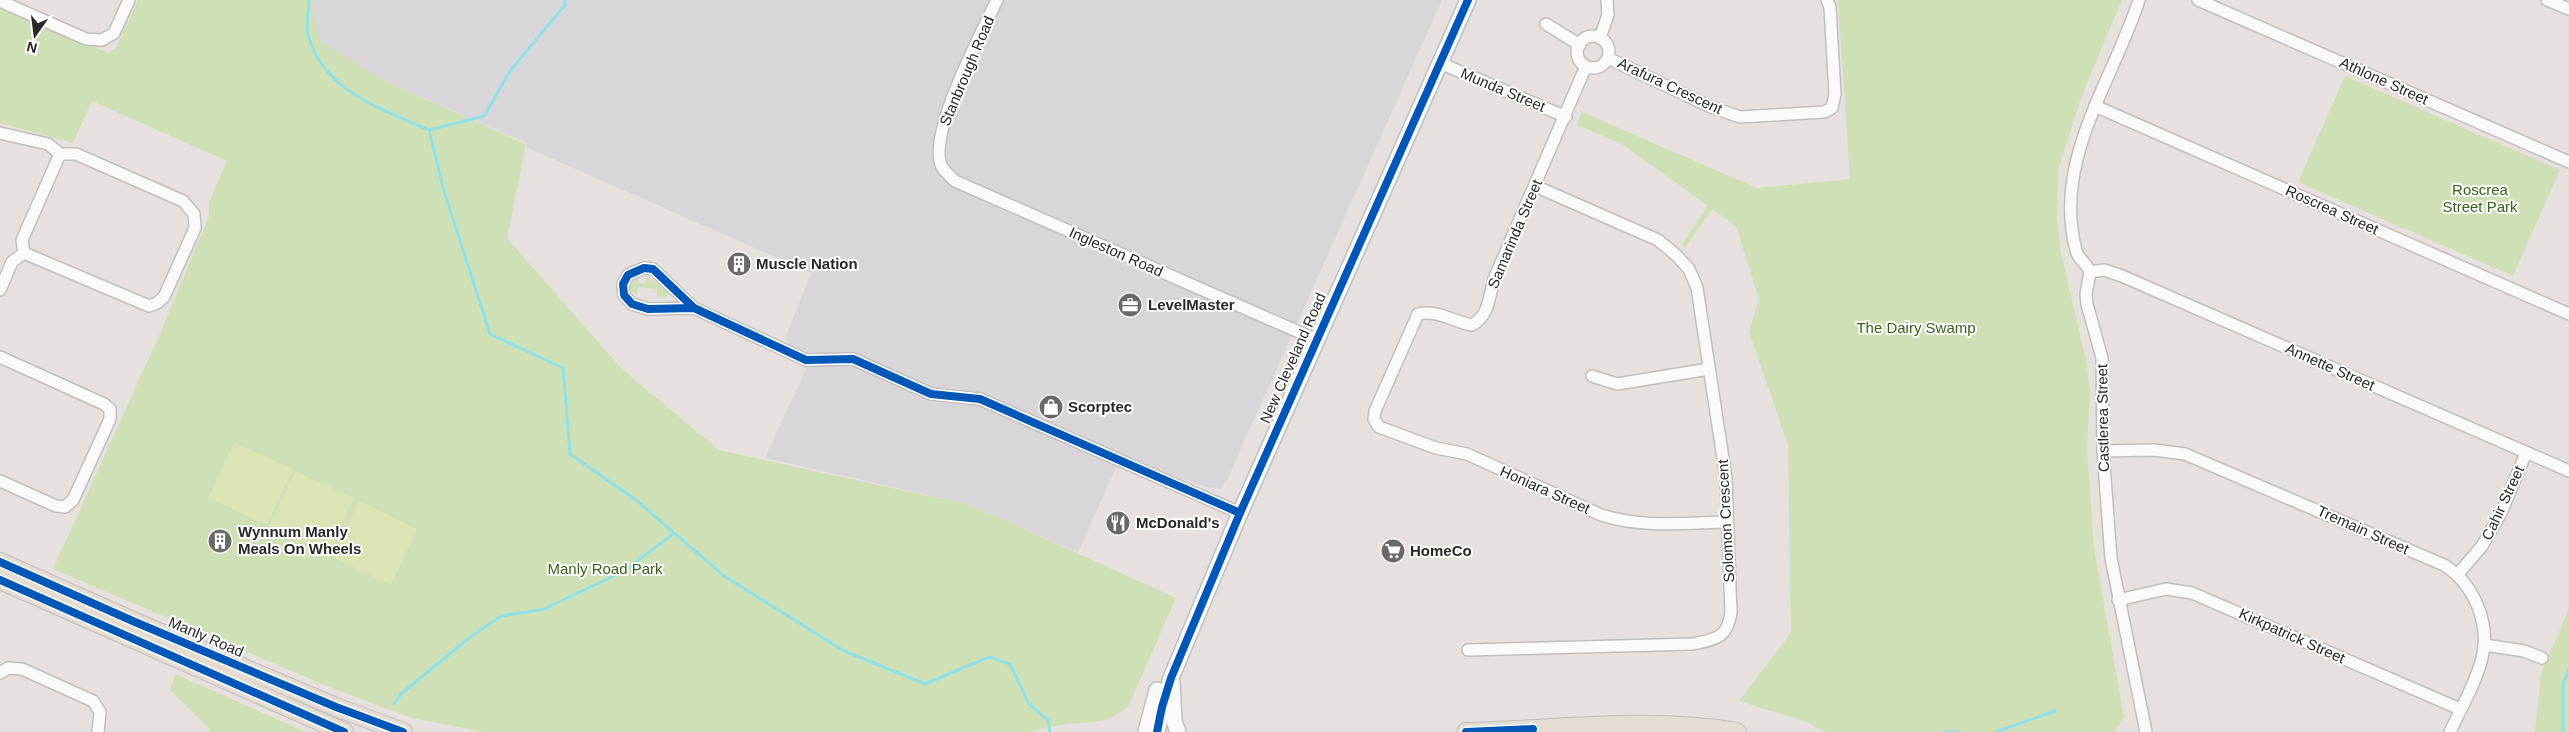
<svg xmlns="http://www.w3.org/2000/svg" width="2569" height="732" font-family="Helvetica,sans-serif">
<style>
.industrial{fill:#d9d6d9}
.green{fill:#cfe0b7}
.pitch{fill:#dbe4b5}
.lines{fill:none;stroke-linecap:round;stroke-linejoin:round}
.stream{stroke:#92e0e7;stroke-width:3}
.street-casing{stroke:#c0bfbf;stroke-width:14}
.secondary-casing{stroke:#c0bfbf;stroke-width:18}
.primary-casing{stroke:#bfbdbc;stroke-width:20}
.street{stroke:#fbfafa;stroke-width:11}
.secondary{stroke:#fbfafa;stroke-width:15}
.primary{stroke:#e4ddd3;stroke-width:18}
.cycleway-casing{stroke:#fff;stroke-width:11}
.cycleway{stroke:#0057b8;stroke-width:8}
.labels{text-anchor:middle;stroke-width:4;stroke-linejoin:round;paint-order:stroke}
.street-label{font-size:15px;fill:#282828;stroke:#fff}
.park-label{font-size:15px;fill:#36621b;stroke:#fff}
.poi-label{font-size:15px;font-weight:bold;fill:#282828;stroke:#fff;text-anchor:start}
</style>
<rect width="100%" height="100%" fill="#e6e1de"/>
<polygon class="industrial" points="310,0 1442,0 1227,480 1221,488 1206,487 1187,481 1122,454 1078,553 971,505 765,458 806,369 785,338 811,273 526,147 526,143 292,40"/>
<g class="green">
<path d="M138 0H314L312 11 320 41 385 81 526 144 507 238 622 369 719 450 971 505 1176 598 1129 705C1109 726 1087 721 1062 725 1051 726 1041 730 1030 732H484L411 718 324 685 53 569 163 327 209 216V202L227 161 92 101 73 143 0 123V7L108 53 116 48Z"/>
<polygon points="1838,0 2122,0 2081,98 2058,170 2057,219 2060,248 2086,360 2090,392 2087,448 2094,548 2124,717 2114,732 1825,732 1807,722 1739,701 1791,633 1788,445 1749,332 1759,299 1736,226 1712,209 1685,248 1681,245 1708,206 1622,144 1577,125 1582,112 1757,188 1850,179"/>
<polygon points="2345,76 2560,170 2513,276 2298,182"/>
<path d="M638 275V283L645 284 646 276 649 277 668 293 667 297H657V289L638 287 637 295C630 291 628 286 631 279Z"/>
<polygon points="2569,609 2569,732 2535,732 2541,673"/>
<polygon points="175,674 306,732 209,732 210,729 170,690"/>
</g>
<g class="pitch">
<polygon points="234,442 293,469 267,525 208,498"/>
<polygon points="295,471 354,498 328,554 269,527"/>
<polygon points="359,501 417,529 391,585 332,557"/>
</g>
<g class="lines">
<g class="stream">
<path d="M309 0C309 10 305 25 308 34 322 91 382 109 429 130L444 191 490 334 563 368 570 454 636 500 724 576 844 651 925 684 989 657 1010 664 1029 704 1048 720 1050 732"/>
<polyline points="429,130 484,116 510,71 565,5 565,0"/>
<polyline points="394,704 401,694 469,638 501,616 544,609 624,571 674,533"/>
<polyline points="1944,732 1960,732"/>
<polyline points="1996,732 2055,711"/>
<polyline points="2563,732 2563,684 2569,670"/>
</g>
<defs>
<g id="street">
<path d="M997 0C982 32 926 136 942 167 945 172 951 177 955 181L1317 340"/>
<path d="M2139 0C2113 81 2052 161 2076 250 2078 260 2087 263 2090 272L2086 294 2087 304 2102 358 2103 451 2111 558 2146 732"/>
<polyline points="2198,0 2569,162"/>
<polyline points="2547,0 2569,9"/>
<polyline points="0,1 86,39 102,40 114,33 129,0"/>
<polyline points="1546,24 1580,45"/>
<circle cx="1593" cy="52" r="16"/>
<polyline points="1600,38 1608,15 1607,0"/>
<polyline points="1608,58 1711,107 1740,117 1824,112 1832,108 1835,94 1830,7 1827,0"/>
<polyline points="1440,63 1566,117"/>
<path d="M1586 66 1494 279C1489 297 1489 316 1472 325 1454 322 1437 309 1418 314L1375 411 1374 419 1379 427 1436 448 1467 454 1601 515C1642 528 1684 523 1727 522"/>
<polyline points="2095,106 2569,314"/>
<polyline points="0,133 48,144 60,154 22,240 24,253 12,262 0,290"/>
<polyline points="24,253 149,306 157,303 164,297 195,228 194,214 183,201 76,154 60,154"/>
<polyline points="2090,272 2104,270 2122,276 2569,471"/>
<polyline points="694,308 653,269 644,268 628,275 623,284 624,295 632,304 648,309 694,308 806,360 853,359 931,394 980,399 1240,513"/>
<polyline points="0,357 104,404 110,409 110,419 73,500 65,507 56,506 0,481"/>
<polyline points="1592,376 1617,384 1709,369"/>
<path d="M2103 451 2154 450 2185 454 2444 565C2473 583 2491 623 2482 658 2476 683 2461 708 2450 732"/>
<polyline points="2458,574 2482,546 2501,513 2526,453"/>
<polyline points="2118,600 2166,589 2192,593 2460,709"/>
<polyline points="2485,645 2524,651 2542,658"/>
<path d="M1468 650 1693 644C1715 639 1727 639 1731 613L1726 478 1697 288 1689 269 1676 255 1658 240 1535 186"/>
<polyline points="0,673 8,668 22,669 93,701 100,712 98,732"/>
</g>
<g id="secondary">
<polyline points="1172,682 1174,721 1178,732"/>
<polyline points="1146,732 1157,690"/>
<polyline points="1157,732 1162,707 1171,678 1240,513 1468,0"/>
</g>
<g id="primary">
<polyline points="0,562 135,622 336,707 403,732"/>
<polyline points="0,580 344,732"/>
<path d="M1466 732C1557 730 1647 717 1737 732"/>
</g>
</defs>
<use href="#street" class="street-casing"/>
<use href="#secondary" class="secondary-casing"/>
<use href="#primary" class="primary-casing"/>
<use href="#street" class="street"/>
<use href="#secondary" class="secondary"/>
<use href="#primary" class="primary"/>
<defs>
<g id="cycleway">
<polyline points="694,308 653,269 644,268 628,275 623,284 624,295 632,304 648,309 694,308 806,360 853,359 931,394 980,399 1240,513"/>
<polyline points="0,562 135,622 336,707 403,732"/>
<polyline points="0,580 344,732"/>
<polyline points="1157,732 1162,707 1171,678 1240,513 1468,0"/>
<polyline points="1466,732 1533,729"/>
</g>
</defs>
<use href="#cycleway" class="cycleway-casing"/>
<use href="#cycleway" class="cycleway"/>
</g>
<defs>
<symbol id="building-disc" viewBox="-11 -11 22 22"><circle r="9.5" fill="#6a6968" stroke="#fff"/><path d="M-4-6H4V6H1V3H-1V6H-4ZM-2.5-4.3h1.7v1.8h-1.7ZM.8-4.3h1.7v1.8H.8ZM-2.5-1h1.7V.8h-1.7ZM.8-1h1.7V.8H.8Z" fill="#fff"/></symbol>
<symbol id="office-disc" viewBox="-11 -11 22 22"><circle r="9.5" fill="#6a6968" stroke="#fff"/><path d="M-6-3h4V-5.5h4V-3h4V5H-6ZM-1-4.5V-3h2v-1.5ZM-6 0V1H6V0Z" fill="#fff"/></symbol>
<symbol id="shop-disc" viewBox="-11 -11 22 22"><circle r="9.5" fill="#6a6968" stroke="#fff"/><path d="M-5-2.5h2.3a2.7 3.5 0 0 1 5.4 0H5L5.5 6h-11ZM-1.5-2.5h3a1.5 2.3 0 0 0-3 0Z" fill="#fff"/></symbol>
<symbol id="restaurant-disc" viewBox="-11 -11 22 22"><circle r="9.5" fill="#6a6968" stroke="#fff"/><path d="M-5-6h1v4h1v-4h1v4h1v-4h1v5L-1.5 .5V6h-2V.5L-5-1ZM5-6V6H3V1.5H1.5Q1.5-4 5-6Z" fill="#fff"/></symbol>
<symbol id="supermarket-disc" viewBox="-11 -11 22 22"><circle r="9.5" fill="#6a6968" stroke="#fff"/><path d="M-6-5.5h2.5l.6 2H6L4.5 2H-2.5L-4.4-4H-6ZM-1.5 3.2a1.3 1.3 0 1 0 .1 0ZM3 3.2a1.3 1.3 0 1 0 .1 0Z" fill="#fff"/></symbol>
</defs>
<g fill-rule="evenodd">
<use href="#building-disc" x="725" y="250" width="28" height="28"/>
<use href="#office-disc" x="1116" y="291" width="28" height="28"/>
<use href="#shop-disc" x="1037" y="393" width="28" height="28"/>
<use href="#restaurant-disc" x="1104" y="509" width="28" height="28"/>
<use href="#building-disc" x="206" y="527" width="28" height="28"/>
<use href="#supermarket-disc" x="1379" y="537" width="28" height="28"/>
</g>
<g class="labels">
<g class="street-label">
<text transform="translate(967 71) rotate(-67)" y="5">Stanbrough Road</text>
<text transform="translate(2384 81) rotate(24)" y="5">Athlone Street</text>
<text transform="translate(1670 86) rotate(25)" y="5">Arafura Crescent</text>
<text transform="translate(1503 90) rotate(23)" y="5">Munda Street</text>
<text transform="translate(2332 210) rotate(24)" y="5">Roscrea Street</text>
<text transform="translate(1515 234) rotate(-67)" y="5">Samarinda Street</text>
<text transform="translate(1116 252) rotate(24)" y="5">Ingleston Road</text>
<text transform="translate(1293 358) rotate(-66)" y="5">New Cleveland Road</text>
<text transform="translate(2330 367) rotate(24)" y="5">Annette Street</text>
<text transform="translate(2103 418) rotate(-91)" y="5">Castlerea Street</text>
<text transform="translate(1545 490) rotate(24)" y="5">Honiara Street</text>
<text transform="translate(2503 503) rotate(-65)" y="5">Cahir Street</text>
<text transform="translate(1726 521) rotate(-93)" y="5">Solomon Crescent</text>
<text transform="translate(2363 530) rotate(24)" y="5">Tremain Street</text>
<text transform="translate(2292 636) rotate(24)" y="5">Kirkpatrick Street</text>
<text transform="translate(206 637) rotate(23)" y="5">Manly Road</text>
</g>
<g class="park-label">
<text x="2480" y="195">Roscrea<tspan x="2480" dy="17">Street Park</tspan></text>
<text x="1916" y="333">The Dairy Swamp</text>
<text x="605" y="574">Manly Road Park</text>
</g>
<g class="poi-label">
<text x="756" y="269">Muscle Nation</text>
<text x="1148" y="310">LevelMaster</text>
<text x="1068" y="412">Scorptec</text>
<text x="1136" y="528">McDonald's</text>
<text x="238" y="537">Wynnum Manly<tspan x="238" dy="17">Meals On Wheels</tspan></text>
<text x="1410" y="556">HomeCo</text>
</g>
</g>
<g transform="translate(35 35) rotate(194)" stroke="#ffffff" stroke-width="4" paint-order="stroke">
<path d="M0-4L9 19L0 12L-9 19Z" fill="#282828"/>
<text y="-8" font-size="14" font-weight="bold" text-anchor="middle" fill="#282828">N</text>
</g>
</svg>
